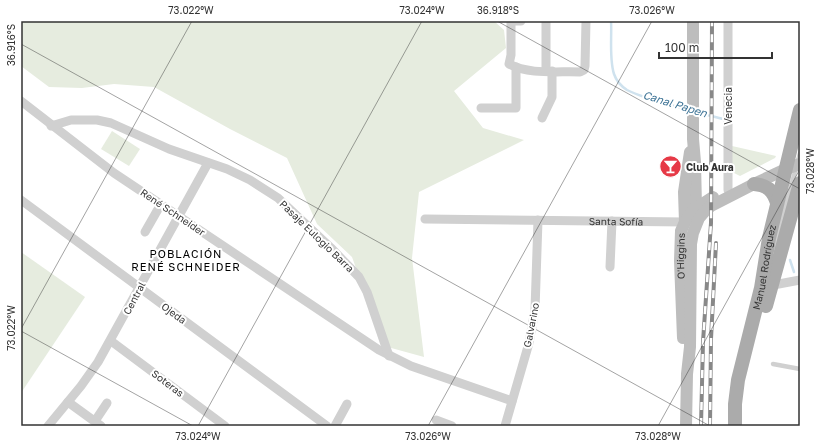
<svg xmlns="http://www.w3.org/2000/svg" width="821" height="447" font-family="'Golos Text',sans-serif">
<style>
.green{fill:#e6ecdf}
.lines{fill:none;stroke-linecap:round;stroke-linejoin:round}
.stream{stroke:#cfe2ee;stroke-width:2.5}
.lane{stroke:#d0d0d0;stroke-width:4.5}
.street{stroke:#d0d0d0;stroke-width:9}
.secondary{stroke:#bdbdbd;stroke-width:12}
.primary{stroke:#ababab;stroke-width:14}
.rail-casing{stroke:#888;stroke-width:4}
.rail{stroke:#fff;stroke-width:2.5;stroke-dasharray:8;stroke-linecap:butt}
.ticks{fill:none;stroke:#333;stroke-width:1;stroke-opacity:0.45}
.labels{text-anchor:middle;stroke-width:4;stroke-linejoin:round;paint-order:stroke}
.street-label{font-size:10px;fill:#333;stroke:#fff}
.poi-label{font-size:10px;font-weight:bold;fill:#333;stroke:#fff;text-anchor:start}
.water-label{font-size:11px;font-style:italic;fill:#3f7597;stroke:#fff}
.neighbourhood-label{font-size:11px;letter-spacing:1px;fill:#000;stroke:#fff}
.neatline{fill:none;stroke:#333;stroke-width:1.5}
.ticks-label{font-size:10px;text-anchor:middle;fill:#333}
</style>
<rect width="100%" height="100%" fill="#fff"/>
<g class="green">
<polygon points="21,21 494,21 504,30 506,48 454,91 483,128 524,140 419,192 412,258 424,357 384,346 352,257 317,224 287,158 230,129 154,87 114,84 82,88 49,87 21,66"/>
<polygon points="112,131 140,149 129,166 101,149"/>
<polygon points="732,146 776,156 775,158 740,176 732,172"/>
<polygon points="21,252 85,297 21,393"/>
</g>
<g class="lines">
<g class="stream">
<path d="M611 21C612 36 609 59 614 74 616 80 621 86 627 90 642 98 672 105 689 110"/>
<polyline points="696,112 723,119"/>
<polyline points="790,260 794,272"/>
<polyline points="800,294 800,295"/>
</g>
<g class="lane">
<polyline points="774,250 800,153"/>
<polyline points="773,364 800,369"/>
</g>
<g class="street">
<path d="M521 21H511V55L509 64C529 75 558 71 580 72L584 70 585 66 586 21"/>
<polyline points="546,71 546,21"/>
<polyline points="21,101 114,173 379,350 411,366 512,401"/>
<polyline points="481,108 516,108 516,67"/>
<polyline points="542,118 552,97 552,71"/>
<polyline points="51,126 71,120 97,120 111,123 169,149 227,169 250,180 278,198 331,248 359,277 367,292 389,356"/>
<polyline points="728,190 728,21"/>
<polyline points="21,200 327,426"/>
<path id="s1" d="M425 219 685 222"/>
<polyline points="145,232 161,204"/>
<polyline points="610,267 612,221"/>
<polyline points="768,286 800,280"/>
<polyline points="111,341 225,426"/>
<polyline points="68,402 101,426"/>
<polyline points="436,420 452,426"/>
<polyline points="95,421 107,403"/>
<polyline points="48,426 81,386 98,362 208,163"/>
<polyline points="335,426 347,404"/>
<polyline points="505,426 529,343 535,310 538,220"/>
</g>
<g class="secondary">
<polyline points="693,21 693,139 695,162 696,207 698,213"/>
<polyline points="685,222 684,192 690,152"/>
<path id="s2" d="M683 338 680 261 681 231 685 222 693 210 713 197"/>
<polyline points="686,426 687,374 690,347 691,244 693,233 699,218 705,211 711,206 754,184 786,169 800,164"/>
</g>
<g class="primary">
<path d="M754 184C767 185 773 190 777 203"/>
<polyline points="766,306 800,183"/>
<path id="s3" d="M735 426V404L738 380 761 288 769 238 800 110"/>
</g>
<defs>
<g id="rail">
<polyline points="701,426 703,342 711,223 712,21"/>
<polyline points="710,426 711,339 716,243"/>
</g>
</defs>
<use href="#rail" class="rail-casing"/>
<use href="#rail" class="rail"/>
</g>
<path class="ticks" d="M497 21 800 189M21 44 710 426M21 329 192 21M21 331 193 426M198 426 422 21M428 426 652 21M658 426 800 169"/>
<defs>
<symbol id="bar-disc" viewBox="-11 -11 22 22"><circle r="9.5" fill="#e63946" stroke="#fff"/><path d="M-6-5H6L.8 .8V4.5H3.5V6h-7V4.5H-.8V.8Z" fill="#fff"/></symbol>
</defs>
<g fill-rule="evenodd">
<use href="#bar-disc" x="658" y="154" width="25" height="25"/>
</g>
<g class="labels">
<g class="street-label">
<text transform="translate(728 106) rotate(-90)" y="4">Venecia</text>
<text transform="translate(173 212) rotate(34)" y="4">René Schneider</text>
<text dy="4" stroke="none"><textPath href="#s1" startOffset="191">Santa Sofía</textPath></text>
<text transform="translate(317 236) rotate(44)" y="4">Pasaje Eulogio Barra</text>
<text dy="4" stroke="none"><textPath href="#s2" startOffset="82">O'Higgins</textPath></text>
<text dy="4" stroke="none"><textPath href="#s3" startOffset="162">Manuel Rodríguez</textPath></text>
<text transform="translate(134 298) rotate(-62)" y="4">Central</text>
<text transform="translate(174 313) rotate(36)" y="4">Ojeda</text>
<text transform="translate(531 325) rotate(-79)" y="4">Galvarino</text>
<text transform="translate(168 383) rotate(37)" y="4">Soteras</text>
</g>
<g class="poi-label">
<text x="686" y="171">Club Aura</text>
</g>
<g class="water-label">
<text transform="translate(675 104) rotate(17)" y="4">Canal Papen</text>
</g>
<g class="neighbourhood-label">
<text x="186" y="258">POBLACIÓN<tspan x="186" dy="13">RENÉ SCHNEIDER</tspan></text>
</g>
</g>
<rect width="821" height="447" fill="none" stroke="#ffffff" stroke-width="44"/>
<path d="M659 52v6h113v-6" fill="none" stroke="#333333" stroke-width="2"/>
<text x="665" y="52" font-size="12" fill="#333333" stroke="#ffffff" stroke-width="3" paint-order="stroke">100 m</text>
<rect x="22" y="22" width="777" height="403" class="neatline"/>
<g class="ticks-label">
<text x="191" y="14">73.022°W</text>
<text x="422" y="14">73.024°W</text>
<text x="498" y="14">36.918°S</text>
<text x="652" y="14">73.026°W</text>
<text transform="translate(11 45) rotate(-90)" y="4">36.916°S</text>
<text transform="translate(810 171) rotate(-90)" y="4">73.028°W</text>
<text transform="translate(11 328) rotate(-90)" y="4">73.022°W</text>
<text x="198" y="440">73.024°W</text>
<text x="428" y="440">73.026°W</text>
<text x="658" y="440">73.028°W</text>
</g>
</svg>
